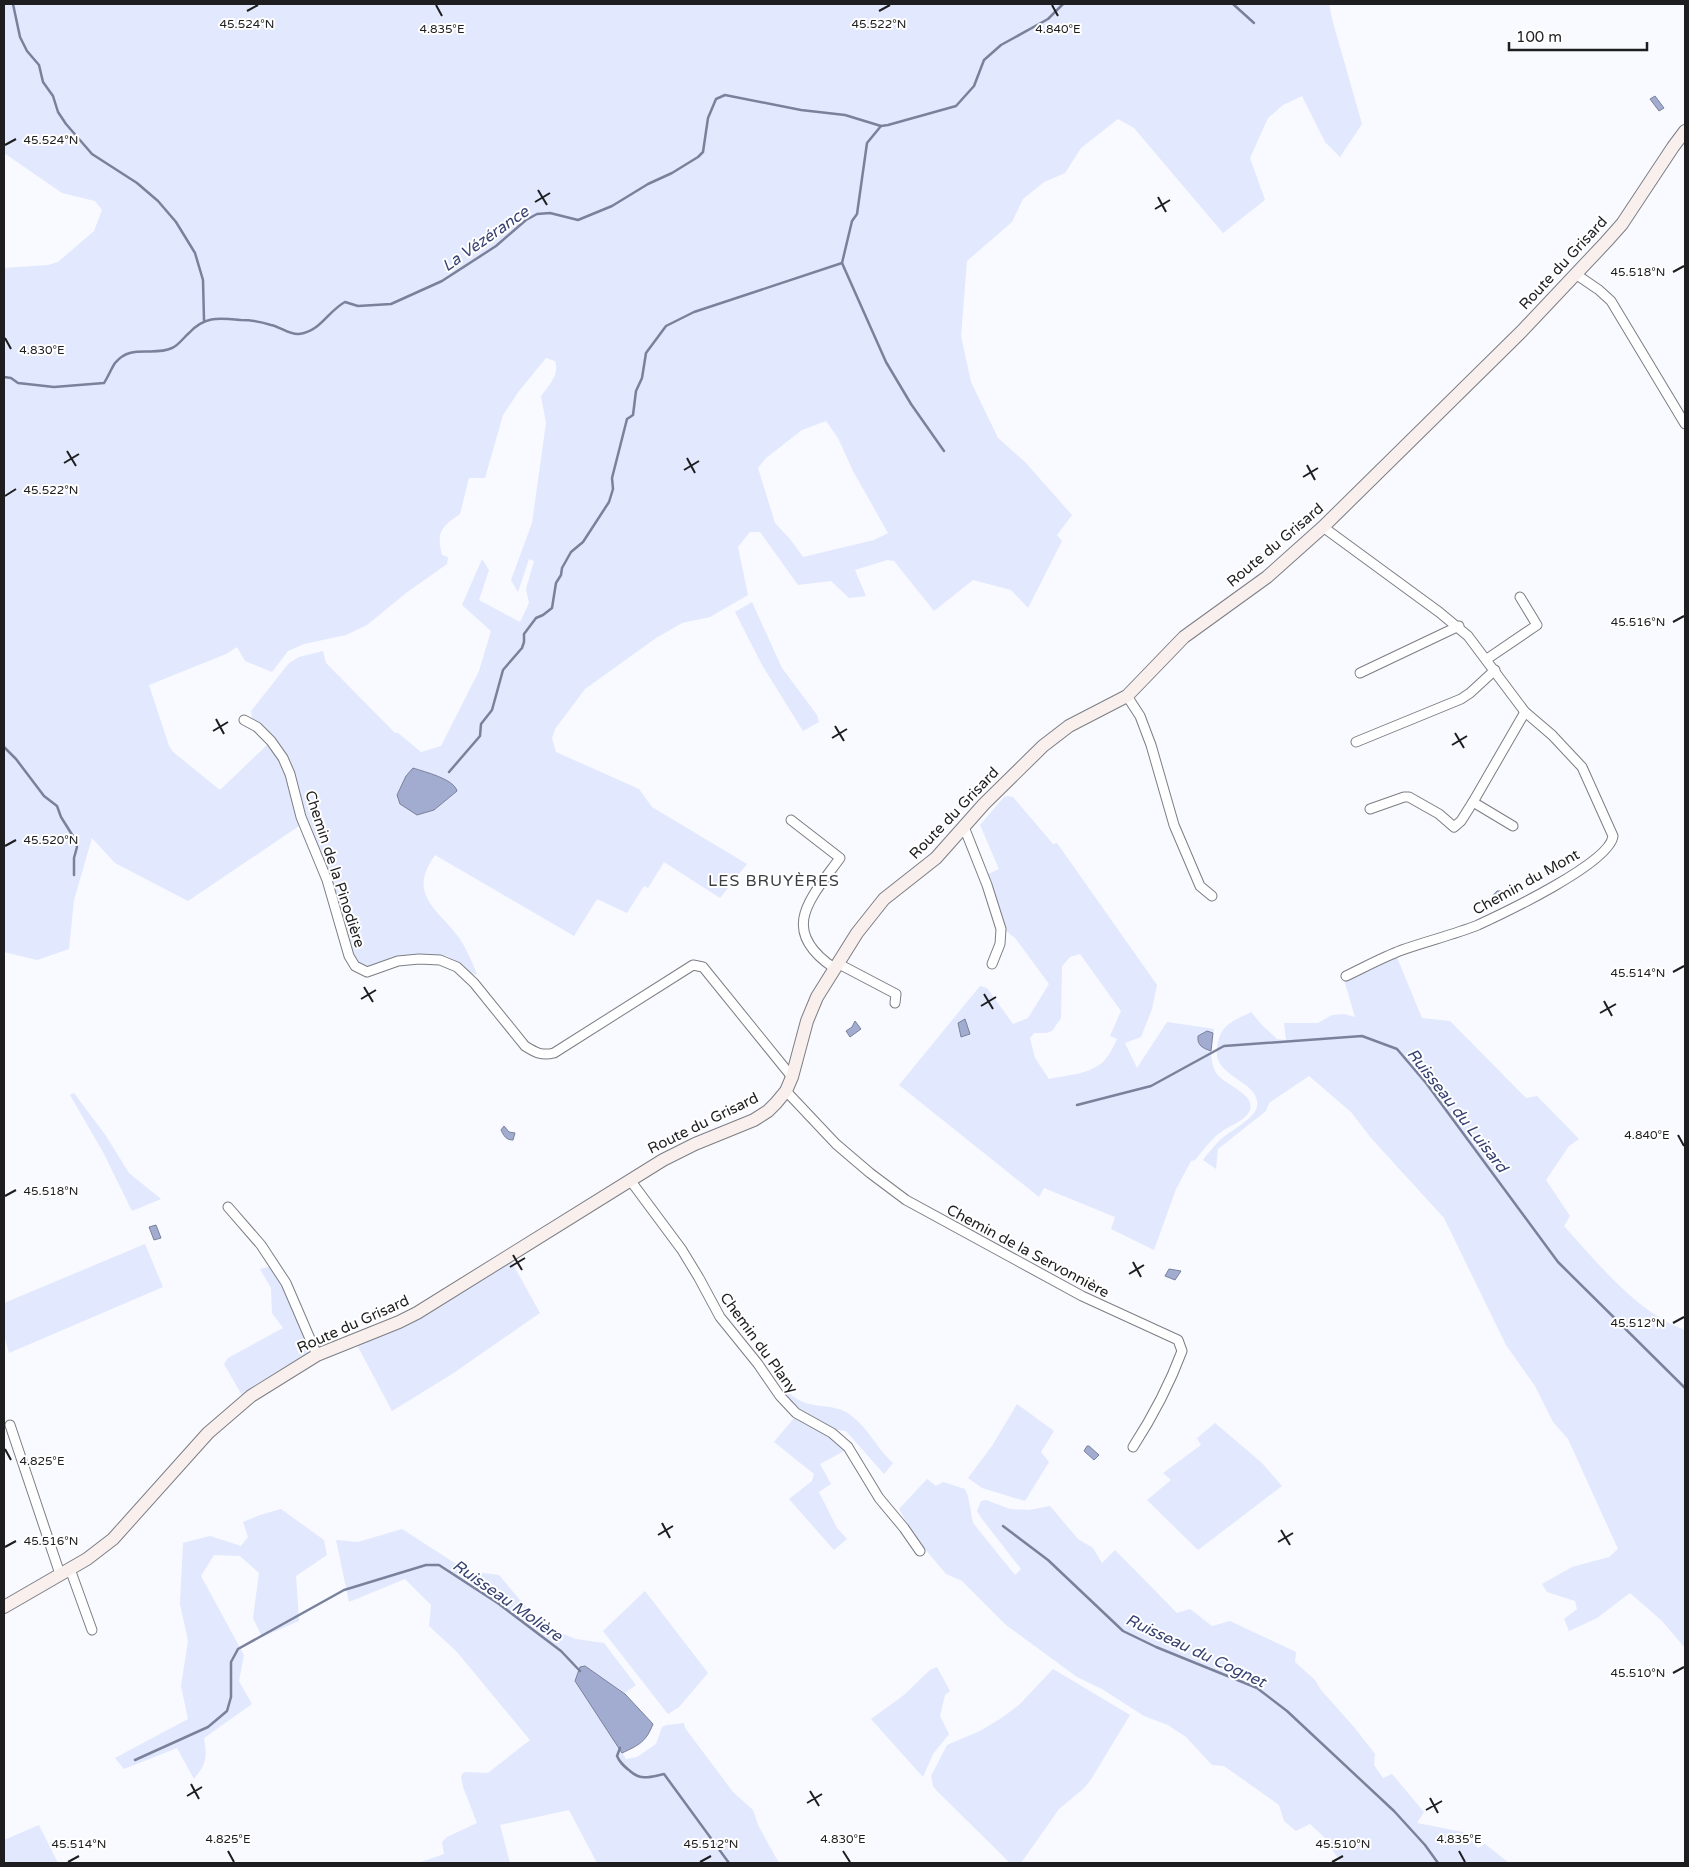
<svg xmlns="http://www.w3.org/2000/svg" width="1689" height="1867" font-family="'Varela Round',sans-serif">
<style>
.green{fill:#e2e8fd;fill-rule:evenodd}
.water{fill:#a1acd0;stroke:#7a819b}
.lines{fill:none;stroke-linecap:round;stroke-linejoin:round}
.stream{stroke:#7a819b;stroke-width:2.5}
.street-casing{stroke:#7c7e83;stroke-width:11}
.secondary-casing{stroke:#7c7e83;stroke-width:14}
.street{stroke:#fff;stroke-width:9}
.secondary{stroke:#f9f0ee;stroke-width:12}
.ticks{fill:none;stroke:#1e1e20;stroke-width:2}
.labels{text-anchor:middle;stroke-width:4;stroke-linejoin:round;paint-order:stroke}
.street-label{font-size:15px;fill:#1e1e20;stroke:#fff}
.water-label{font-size:16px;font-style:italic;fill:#374272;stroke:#fff}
.neighbourhood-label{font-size:16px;letter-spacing:1px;fill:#3c3e42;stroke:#fff}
.ticks-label{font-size:12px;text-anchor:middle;fill:#1e1e20;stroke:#fff;stroke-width:4;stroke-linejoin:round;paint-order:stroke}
</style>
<rect width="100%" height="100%" fill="#f8faff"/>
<g class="green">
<path d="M4 4H1329L1332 19 1362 124 1340 157 1325 142 1302 96 1283 105 1268 118 1250 158 1265 200 1223 233 1134 128 1118 119 1081 148 1065 173 1044 182 1023 199 1012 222 967 261 961 336 971 382 998 438 1025 462 1072 515 1057 535 1062 541 1028 608 1011 590 973 580 934 611 894 561 887 560 855 570 866 596 849 598 831 581 798 585 760 532H750L738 547 748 595 710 617 682 623 656 638 585 689 555 729 552 738 556 752 639 789 652 807 747 864 720 898 664 862 648 888 644 886 627 913 597 899 574 936 435 855C406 896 439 909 460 939 467 950 472 962 477 974L473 975 447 956H408L371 968C361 967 357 962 352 954L302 802 292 767 280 747 268 732 252 718 251 711 289 663 299 657 323 651 326 663 395 733H398L421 752 441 746 479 671 491 631 462 605 482 559 489 570 479 600 520 622 529 603 526 589 534 561 529 559 518 592 511 580 532 523 546 423 541 396C549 385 560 375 555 361L546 358 519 391 503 415 485 478H469L460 514C441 527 436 532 442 555L448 557 447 564 406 593 367 625 346 635 304 644 288 651 272 672 245 661 237 647 226 654 149 685 169 746 173 752 220 790 269 743 282 762 302 824 188 901 115 863 92 838 74 900 69 949 37 960 4 952V268L48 265 58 262 94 231 102 210 95 201 62 193 4 153ZM826 421 838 438 853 471 888 533 874 540 803 557 790 539 775 523 758 468 766 458 802 430ZM400 804 434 810 417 815Z"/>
<polygon points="752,602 782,668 817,715 819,722 803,731 762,665 735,612"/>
<path d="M1008 796 1013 797 1053 844 1057 843 1157 985 1152 1009 1141 1037 1125 1043 1137 1068 1167 1022 1214 1029C1211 1042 1209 1059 1215 1071 1221 1085 1263 1095 1247 1115 1241 1122 1229 1126 1221 1132 1211 1139 1203 1151 1195 1160L1191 1161 1176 1189 1154 1250 1111 1229 1115 1217 1044 1188 1039 1197 899 1085 980 986 987 988 1013 1024 1028 1018 1049 984 1015 938 1006 931 1004 924 986 875 999 869 980 825 1004 797ZM1080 954 1121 1011 1110 1036 1117 1039C1114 1045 1111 1052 1107 1057 1096 1074 1067 1075 1049 1079L1035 1058 1030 1038 1034 1033H1046L1052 1031 1061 1018 1062 966 1070 957Z"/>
<path d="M1396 955 1422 1018 1450 1021 1526 1098 1537 1096 1579 1139 1569 1146 1546 1180 1570 1216 1564 1226C1597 1262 1637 1313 1685 1330V1648L1662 1621 1630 1593 1597 1618 1569 1631 1564 1619 1577 1609 1575 1601 1547 1592 1542 1584 1572 1567 1609 1557 1618 1549 1568 1439 1553 1422 1535 1386 1506 1345 1444 1218 1371 1138 1351 1112 1309 1076 1269 1103 1266 1111 1218 1149 1216 1169 1203 1160C1208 1153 1214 1146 1220 1140 1230 1131 1254 1119 1257 1107 1262 1081 1212 1078 1217 1048 1220 1024 1232 1022 1251 1012L1262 1025 1277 1039 1286 1040 1284 1023H1318L1332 1015 1344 1014 1355 1017 1344 980Z"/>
<polygon points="74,1093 106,1136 129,1173 161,1199 132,1211 103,1152 70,1095"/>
<polygon points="145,1244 163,1287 9,1353 4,1335 4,1303"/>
<path d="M510 1259 540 1313 452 1374 392 1411 357 1345C413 1325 460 1291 510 1259Z"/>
<polygon points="272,1266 297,1315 310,1353 243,1397 224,1364 228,1358 283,1328 272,1313 271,1288 260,1269"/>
<path d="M788 1392C792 1395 796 1399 801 1401 815 1408 831 1404 846 1412 869 1427 874 1446 893 1463L884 1474 846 1431C824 1430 800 1411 786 1395Z"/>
<polygon points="1017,1404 1054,1431 1041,1452 1049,1462 1025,1501 982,1488 968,1478 992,1446"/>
<polygon points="795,1417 826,1433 846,1450 820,1464 831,1484 819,1492 837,1528 847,1539 834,1550 789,1499 812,1481 814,1474 774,1442"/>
<polygon points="1215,1423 1262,1463 1282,1486 1198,1550 1147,1500 1171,1480 1163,1473 1201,1445 1197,1438"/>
<polygon points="927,1479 936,1486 943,1482 965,1489 968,1496 973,1523 1015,1575 1021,1569 982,1519 977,1511 981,1501 986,1500 1010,1509 1029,1510 1050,1506 1078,1539 1093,1548 1102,1563 1115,1550 1177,1613 1190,1609 1212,1626 1230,1621 1296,1652 1295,1662 1315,1680 1321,1690 1354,1727 1375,1754 1374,1765 1383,1778 1392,1774 1424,1812 1417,1823 1463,1832 1478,1848 1485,1844 1509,1863 1341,1863 1324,1837 1310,1824 1296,1831 1284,1821 1279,1805 1224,1766 1212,1765 1186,1737 1168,1725 1144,1716 1102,1689 1077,1677 1006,1625 962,1581 946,1574 914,1536 899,1509"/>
<path d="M281 1509 324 1540 327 1555 296 1576 299 1621 262 1637 253 1618 259 1573 240 1556 214 1555 201 1576 244 1655 239 1681 252 1704 204 1738C207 1758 207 1763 194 1779L177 1748 124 1769 115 1758 188 1719 181 1686 188 1641 180 1604 183 1543 210 1536 241 1546 248 1537 243 1522 260 1515Z"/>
<polygon points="402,1529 467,1571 499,1575 542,1626 576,1639 604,1643 636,1685 625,1693 585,1666 575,1681 626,1759 637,1757 656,1744 662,1727 667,1725 684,1723 685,1728 733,1792 753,1810 759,1827 779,1863 597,1863 569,1810 500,1825 510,1863 418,1863 444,1854 442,1842 447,1837 477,1823 463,1787 461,1776 464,1772 488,1773 530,1740 457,1652 429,1626 431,1605 405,1579 349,1602 336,1540 358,1542"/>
<polygon points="645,1591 708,1673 679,1707 668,1714 603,1631"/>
<polygon points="937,1667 950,1691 945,1695 940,1716 949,1734 933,1754 923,1777 871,1719 904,1695 930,1670"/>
<polygon points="1053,1669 1130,1715 1090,1781 1083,1789 1059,1809 1021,1863 1010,1863 937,1791 933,1786 931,1776 947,1745 980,1731 1000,1719 1019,1705"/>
<polygon points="39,1825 58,1863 4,1863 4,1840"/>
</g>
<g class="water">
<polygon points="1655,96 1664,108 1659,111 1650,99"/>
<path d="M413 768C425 772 454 779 457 791L434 810 417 815 400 804 397 795 406 776Z"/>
<polygon points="1497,891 1501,891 1502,895 1494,905 1489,900"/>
<polygon points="965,1019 970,1034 961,1037 958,1023"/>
<polygon points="855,1021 861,1029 850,1037 846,1031 852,1027"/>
<path d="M1207 1031 1213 1033 1211 1051C1203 1048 1197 1046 1198 1036Z"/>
<path d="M504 1126 509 1132 515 1133 513 1140C506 1140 504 1136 501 1130Z"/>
<polygon points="156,1225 161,1238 154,1240 149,1227"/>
<polygon points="1169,1269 1181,1271 1175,1280 1165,1276"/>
<polygon points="1087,1446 1089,1446 1099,1455 1094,1460 1084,1451"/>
<path d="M585 1666 625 1694 653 1724C646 1742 639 1745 622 1753L575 1681 580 1667Z"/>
</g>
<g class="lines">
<g class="stream">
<polyline points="13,4 20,37 27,51 39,65 43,82 53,96 58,112 66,124 92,154 137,183 158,201 176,222 195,253 203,280 204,320"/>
<polyline points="1233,4 1254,23"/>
<polyline points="842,263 886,362 911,404 944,451"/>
<path d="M4 377 11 378 18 383 54 387 104 383C108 377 111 369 115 363 131 343 153 357 172 348 179 345 183 338 189 333 205 316 218 318 241 320 251 320 262 322 271 325 281 327 289 335 299 334 320 332 328 311 345 302L358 306 391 304 442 281 496 246 526 220 537 214 550 213 578 220 612 206 648 184 672 173 698 157 703 152 708 118 716 99 725 95 801 110 845 115 881 126 888 125 956 106 974 86 984 60 1001 45 1048 19 1063 4"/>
<polyline points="4,747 16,759 44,796 57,806 61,817 76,841 77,847 74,858 74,875"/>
<polyline points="449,772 480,736 481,724 492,710 503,670 522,648 524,642 524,634 536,618 543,615 552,608 556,583 561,575 562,568 571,552 583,542 609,502 613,489 612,478 627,419 633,415 636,391 642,378 646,353 666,326 694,312 842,263 852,221 857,214 867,143 881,126"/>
<polyline points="1077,1105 1151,1086 1224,1046 1362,1036 1397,1049 1426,1083 1558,1262 1685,1388"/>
<polyline points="1003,1526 1048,1560 1123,1631 1156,1647 1257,1688 1287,1711 1394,1811 1425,1845 1438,1863"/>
<path d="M620 1748 617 1756C620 1763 624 1766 630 1771 641 1781 650 1777 664 1774L729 1863"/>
<polyline points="135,1760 208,1727 227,1711 231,1697 231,1662 238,1649 344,1590 426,1565 439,1565 499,1604 561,1651 580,1671"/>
</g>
<defs>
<g id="street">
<polyline points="1577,275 1599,290 1611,301 1685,424"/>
<path d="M1323 527 1439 612 1468 636 1525 712 1552 735 1582 767 1613 836C1610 863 1504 913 1478 925 1453 935 1427 941 1402 950 1383 957 1365 967 1346 976"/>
<polyline points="1487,659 1537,625 1520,597"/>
<polyline points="1360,673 1459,626"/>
<polyline points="1127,696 1140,716 1151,745 1174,825 1200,886 1212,896"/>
<path d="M244 720 257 727 271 741 283 758 290 774 301 817 327 880 349 956 355 966 367 972 398 961 419 959 440 960 457 967 474 983 525 1046C536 1053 542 1056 554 1053L693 965 703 967 792 1077"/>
<polyline points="1356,742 1461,699 1470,693 1495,670"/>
<polyline points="1473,802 1513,826"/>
<polyline points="1370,809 1404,797 1409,797 1439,814 1454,827 1461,821 1473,802 1525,712"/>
<path d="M791 820 840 858C810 899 778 930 834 968"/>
<polyline points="964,827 987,885 1001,929 1000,944 992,964"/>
<polyline points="837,963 896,994 895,1003"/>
<path d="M786 1091 836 1144 870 1173 906 1200 1082 1296 1178 1340 1182 1351C1169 1386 1153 1416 1133 1447"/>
<polyline points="630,1180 682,1250 699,1278 720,1317 758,1364 780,1396 796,1413 832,1433 848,1447 879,1498 904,1528 920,1551"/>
<polyline points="228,1207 261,1245 286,1283 317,1355"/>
<polyline points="10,1425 60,1574"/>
<polyline points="70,1569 92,1630"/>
</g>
<polyline id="secondary" points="4,1607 87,1559 113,1539 208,1433 251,1396 317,1355 399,1322 417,1313 663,1160 695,1144 754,1120 768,1111 776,1103 786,1091 792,1077 807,1021 817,997 857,933 884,899 936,858 984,804 1043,746 1069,726 1127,696 1184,637 1267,577 1323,527 1522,331 1606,242 1622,224 1673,147 1685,131"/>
</defs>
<use href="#street" class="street-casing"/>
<use href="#secondary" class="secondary-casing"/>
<use href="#street" class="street"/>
<use href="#secondary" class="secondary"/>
</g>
<path class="ticks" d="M436 5 442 16M1052 5 1058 16M247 11 258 5M879 11 890 5M5 145 16 139M538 190 547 205M1158 197 1166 212M535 202 550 193M1155 209 1170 200M1673 272 1684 266M5 338 11 349M67 451 76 466M687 458 695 473M64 463 79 454M1307 465 1315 480M684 470 699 461M1303 477 1318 468M5 496 16 489M1673 622 1684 616M216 719 224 734M835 726 844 741M213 731 228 722M1455 733 1464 748M832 738 847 729M1452 745 1467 736M5 846 16 840M1673 972 1684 966M364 987 373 1002M984 994 993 1009M361 999 376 990M1604 1001 1612 1016M981 1006 996 997M1600 1013 1616 1004M1678 1135 1684 1146M5 1196 16 1190M513 1255 522 1270M1133 1262 1141 1277M510 1267 525 1258M1129 1274 1144 1265M1673 1323 1684 1317M5 1449 11 1460M662 1523 670 1538M1281 1530 1290 1545M658 1535 673 1526M1278 1542 1293 1533M5 1547 16 1541M1673 1673 1684 1667M191 1784 199 1799M810 1791 819 1806M187 1796 202 1787M1430 1798 1438 1813M807 1803 822 1794M1426 1810 1442 1801M228 1851 234 1862M843 1851 850 1862M1459 1851 1465 1862M68 1862 79 1856M700 1862 711 1856M1332 1862 1343 1856"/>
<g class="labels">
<g class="street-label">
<text transform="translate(1563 263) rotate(-47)" y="5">Route du Grisard</text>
<text transform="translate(1275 545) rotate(-40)" y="5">Route du Grisard</text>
<text transform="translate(954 813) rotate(-46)" y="5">Route du Grisard</text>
<text transform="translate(335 869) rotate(72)" y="5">Chemin de la Pinodière</text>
<text transform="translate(1526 882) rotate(-29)" y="5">Chemin du Mont</text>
<text transform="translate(703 1123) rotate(-26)" y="5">Route du Grisard</text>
<text transform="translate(1028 1251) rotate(28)" y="5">Chemin de la Servonnière</text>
<text transform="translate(353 1324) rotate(-24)" y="5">Route du Grisard</text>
<text transform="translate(759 1343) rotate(54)" y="5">Chemin du Plany</text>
</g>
<g class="water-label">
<text transform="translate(485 238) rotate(-35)" y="6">La Vézérance</text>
<text transform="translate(1458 1110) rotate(52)" y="6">Ruisseau du Luisard</text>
<text transform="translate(508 1600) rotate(35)" y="6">Ruisseau Molière</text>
<text transform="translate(1196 1650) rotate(25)" y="6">Ruisseau du Cognet</text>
</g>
<g class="neighbourhood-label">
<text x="774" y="886">LES BRUYÈRES</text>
</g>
</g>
<g class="ticks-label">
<text x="247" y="28">45.524°N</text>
<text x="879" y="28">45.522°N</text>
<text x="442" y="33">4.835°E</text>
<text x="1058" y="33">4.840°E</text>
<text x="51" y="144">45.524°N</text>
<text x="1638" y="276">45.518°N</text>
<text x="42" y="354">4.830°E</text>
<text x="51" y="494">45.522°N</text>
<text x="1638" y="626">45.516°N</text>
<text x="51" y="844">45.520°N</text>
<text x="1638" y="977">45.514°N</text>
<text x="1647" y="1139">4.840°E</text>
<text x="51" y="1195">45.518°N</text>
<text x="1638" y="1327">45.512°N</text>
<text x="42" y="1465">4.825°E</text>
<text x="51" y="1545">45.516°N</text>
<text x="1638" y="1677">45.510°N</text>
<text x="228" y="1843">4.825°E</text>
<text x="843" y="1843">4.830°E</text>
<text x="1459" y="1843">4.835°E</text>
<text x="79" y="1848">45.514°N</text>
<text x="711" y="1848">45.512°N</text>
<text x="1343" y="1848">45.510°N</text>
</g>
<rect width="1689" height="1867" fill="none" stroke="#1e1e20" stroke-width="10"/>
<path d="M1509 42v8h138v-8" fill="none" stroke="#1e1e20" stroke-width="2.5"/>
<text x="1516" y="42" font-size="15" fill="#1e1e20" stroke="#ffffff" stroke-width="4" paint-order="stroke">100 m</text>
</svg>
